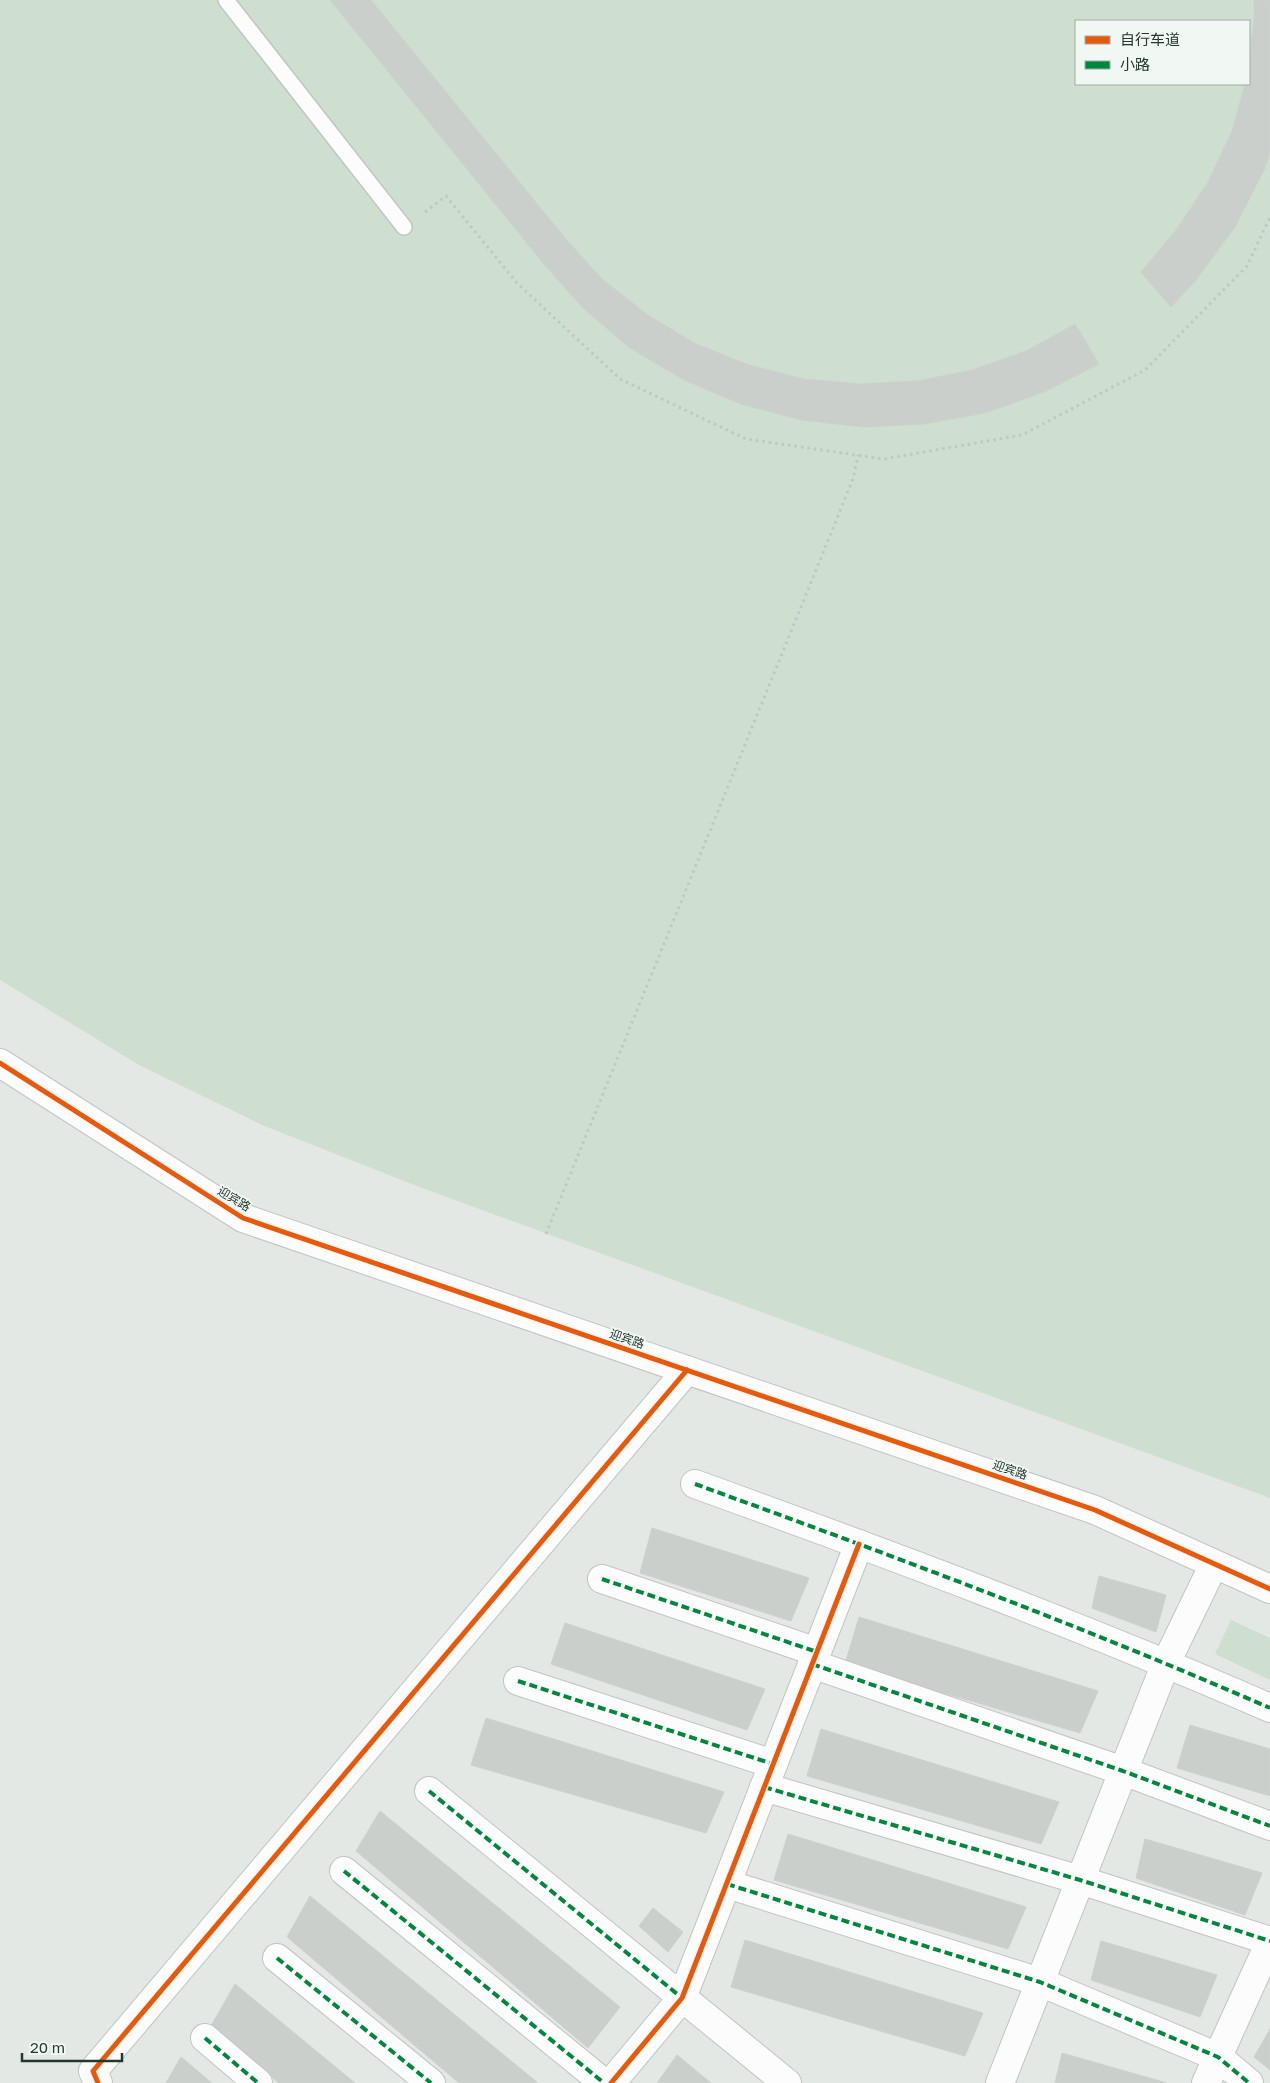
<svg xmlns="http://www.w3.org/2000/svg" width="1270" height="2083" font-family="'Golos Text','Noto Sans SC',sans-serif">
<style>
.green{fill:#cedfd0;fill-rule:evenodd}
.building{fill:#cacfcc;stroke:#ccd1ce}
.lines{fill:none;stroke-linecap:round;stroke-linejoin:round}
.service-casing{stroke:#c0c5c2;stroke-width:18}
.minor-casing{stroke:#c0c5c2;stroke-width:30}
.tertiary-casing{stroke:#c0c5c2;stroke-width:30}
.path{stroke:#c1c8c4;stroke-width:3;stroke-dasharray:2.5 4;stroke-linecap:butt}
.service{stroke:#fbfcfb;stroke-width:15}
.minor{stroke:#fbfcfb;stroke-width:28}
.tertiary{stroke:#fbfcfb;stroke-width:28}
.quiet{stroke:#00873e;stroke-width:4;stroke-dasharray:8 4;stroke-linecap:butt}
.cycleway-casing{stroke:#f1f7f3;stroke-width:8}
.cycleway{stroke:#e8590c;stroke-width:5}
.labels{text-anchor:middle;stroke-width:4;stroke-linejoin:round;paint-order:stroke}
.street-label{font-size:12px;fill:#24382f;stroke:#f1f7f3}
</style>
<rect width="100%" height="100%" fill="#e3e8e5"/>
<g class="green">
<path d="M0 0H1270V1498L422 1188 262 1125 139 1065 0 980ZM1076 21H1249V84H1076Z"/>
<polygon points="1231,1620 1270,1638 1270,1680 1215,1654"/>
</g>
<g class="building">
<polygon points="330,0 371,0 565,238 603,280 648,315 696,344 749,365 804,379 860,384 917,381 972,370 1026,351 1075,324 1099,364 1044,392 985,413 924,424 863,427 801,420 741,404 684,380 630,348 583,308 543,263"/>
<polygon points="1254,0 1270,0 1270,152 1264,170 1235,227 1196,280 1171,307 1141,272 1177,229 1208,182 1232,131 1245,84 1249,84 1249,61 1254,21"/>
<polygon points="652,1528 809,1578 791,1621 640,1573"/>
<polygon points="1099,1576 1166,1595 1156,1632 1092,1608"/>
<polygon points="859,1617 1098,1691 1080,1733 845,1664"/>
<polygon points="565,1623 765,1689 747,1730 551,1664"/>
<polygon points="486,1718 724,1792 706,1833 471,1765"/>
<polygon points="1190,1725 1270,1749 1270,1796 1177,1768"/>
<polygon points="821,1729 1059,1802 1041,1844 807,1776"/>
<polygon points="380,1811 620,2007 588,2048 356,1851"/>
<polygon points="788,1834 1026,1907 1008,1949 774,1880"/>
<polygon points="1145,1839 1262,1873 1245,1915 1136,1878"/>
<polygon points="310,1896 538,2083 459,2083 287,1937"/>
<polygon points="653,1908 683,1932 668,1952 639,1926"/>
<polygon points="745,1940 983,2013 965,2056 731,1987"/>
<polygon points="1101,1941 1217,1975 1200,2017 1091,1980"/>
<polygon points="235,1984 355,2083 279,2083 211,2026"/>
<polygon points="1270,2029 1270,2070 1254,2057"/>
<polygon points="1062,2053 1167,2083 1055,2083"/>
<polygon points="677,2055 711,2083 657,2083"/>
<polygon points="181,2057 212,2083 166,2083"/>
</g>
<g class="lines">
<defs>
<polyline id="service" points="226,0 404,227"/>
<g id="minor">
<path d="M695 1484C888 1554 1082 1626 1270 1708"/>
<polyline points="602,1579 817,1652"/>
<polyline points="812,1664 1123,1771 1270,1826"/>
<polyline points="518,1681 773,1764"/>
<polyline points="764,1787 1080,1880 1270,1941"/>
<polyline points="429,1791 787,2083"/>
<polyline points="344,1871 604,2083"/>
<polyline points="727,1884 1040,1982 1218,2057 1249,2083"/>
<polyline points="277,1958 431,2083"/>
<polyline points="205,2038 258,2083"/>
<polyline points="98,2083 93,2071 687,1370"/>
<polyline points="611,2083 682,1998 859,1544"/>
<polyline points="1000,2083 1166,1663 1214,1564"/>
<polyline points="1206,2083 1270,1942"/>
</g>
<polyline id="tertiary" points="0,1063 243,1218 1095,1510 1270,1589"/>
</defs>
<use href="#service" class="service-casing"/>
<use href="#minor" class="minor-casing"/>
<use href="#tertiary" class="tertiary-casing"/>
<g class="path">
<polyline points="425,212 446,196 517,283 620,379 746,439 884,459 1022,435 1145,370 1247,266 1270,217"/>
<polyline points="546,1234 853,479 858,455"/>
</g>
<use href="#service" class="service"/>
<use href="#minor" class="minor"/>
<use href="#tertiary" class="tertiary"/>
<g class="quiet">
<path d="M695 1484C888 1554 1082 1626 1270 1708"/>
<polyline points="602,1579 817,1652"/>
<polyline points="812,1664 1123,1771 1270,1826"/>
<polyline points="518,1681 773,1764"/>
<polyline points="764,1787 1080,1880 1270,1941"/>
<polyline points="429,1791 682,1998"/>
<polyline points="344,1871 604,2083"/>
<polyline points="727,1884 1040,1982 1218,2057 1249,2083"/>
<polyline points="277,1958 431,2083"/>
<polyline points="205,2038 258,2083"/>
</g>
<defs>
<g id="cycleway">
<polyline points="0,1063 243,1218 1095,1510 1270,1589"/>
<polyline points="98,2083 93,2071 687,1370"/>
<polyline points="611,2083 682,1998 859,1544"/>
</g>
</defs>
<use href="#cycleway" class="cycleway-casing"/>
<use href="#cycleway" class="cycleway"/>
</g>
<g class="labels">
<g class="street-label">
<text transform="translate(234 1199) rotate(31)" y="4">迎宾路</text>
<text transform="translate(627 1339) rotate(19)" y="4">迎宾路</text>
<text transform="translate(1010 1470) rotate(19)" y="4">迎宾路</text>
</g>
</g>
<rect x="1075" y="20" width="175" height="65" fill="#f1f7f3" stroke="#9faba5"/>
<rect x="1085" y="36" width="25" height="8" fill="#e8590c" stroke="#9faba5"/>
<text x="1120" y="45" font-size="15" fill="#24382f">自行车道</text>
<rect x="1085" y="61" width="25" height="8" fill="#00873e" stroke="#9faba5"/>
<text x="1120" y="70" font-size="15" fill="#24382f">小路</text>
<path d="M22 2053v8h100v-8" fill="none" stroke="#24382f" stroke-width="2.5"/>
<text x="30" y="2053" font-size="15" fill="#24382f" stroke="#f1f7f3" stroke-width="4" paint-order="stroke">20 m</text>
</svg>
